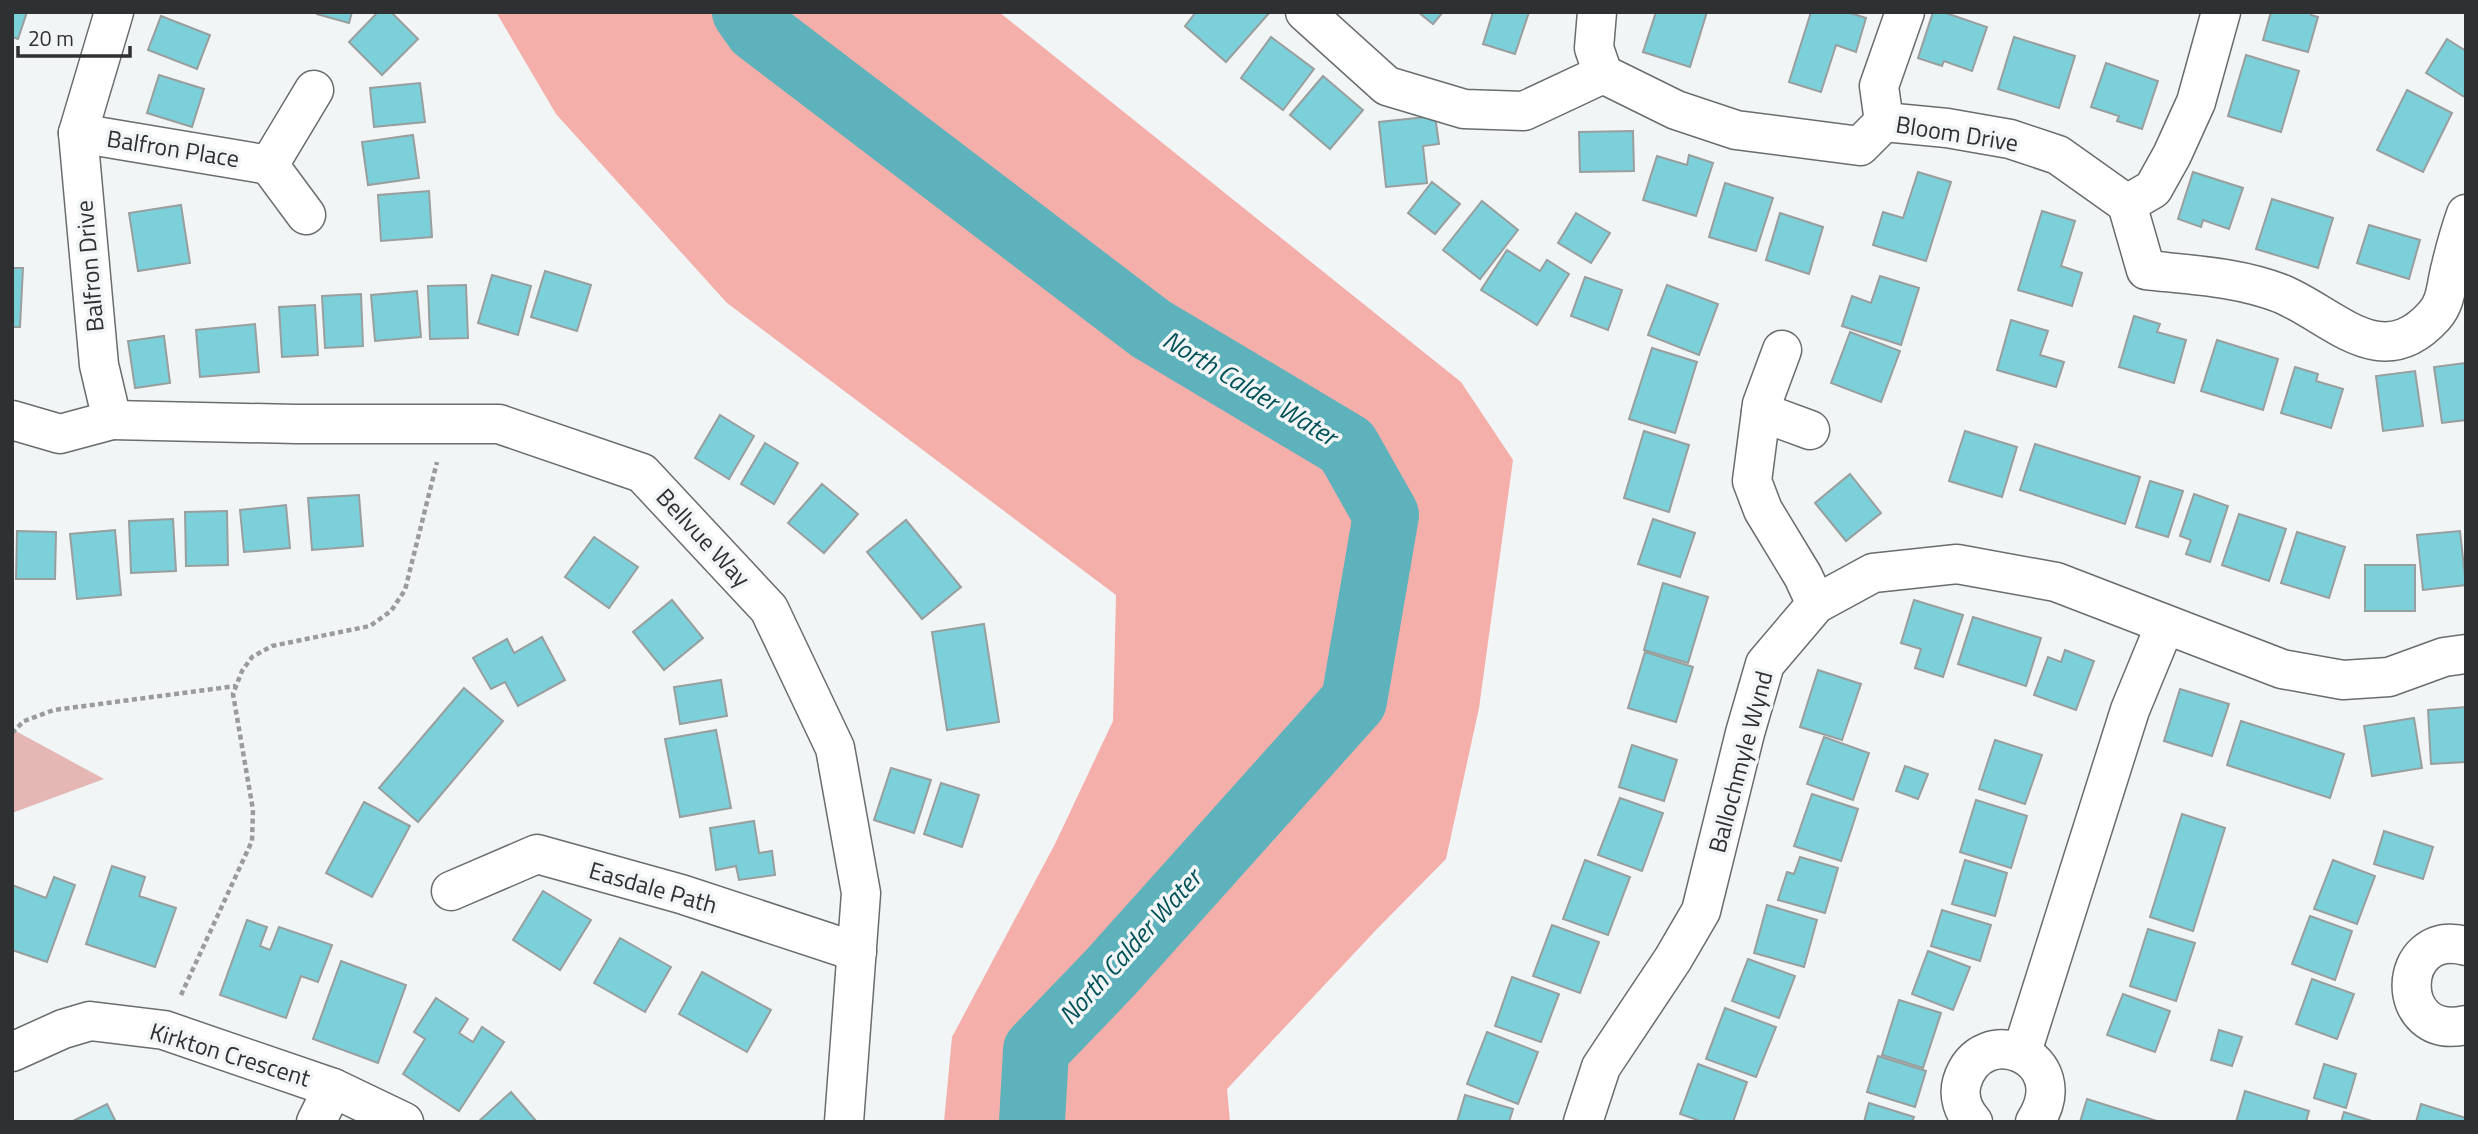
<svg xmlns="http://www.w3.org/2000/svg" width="2478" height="1134" font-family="'Titillium Web',sans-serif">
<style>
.green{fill:#e5b7b4}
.forest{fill:#f5afaa}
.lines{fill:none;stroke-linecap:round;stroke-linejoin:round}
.river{stroke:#5db2bb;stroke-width:66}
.building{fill:#7bd0d9;stroke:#999e9e;stroke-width:2}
.street-casing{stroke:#696d6e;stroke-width:41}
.path{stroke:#999b9c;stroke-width:4.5;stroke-dasharray:5 3.5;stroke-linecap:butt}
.street{stroke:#fff;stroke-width:38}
.labels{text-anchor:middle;stroke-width:7;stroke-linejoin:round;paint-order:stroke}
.street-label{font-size:24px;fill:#2f3031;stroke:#f1f5f6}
.water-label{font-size:26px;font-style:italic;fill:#005158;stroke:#f1f5f6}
</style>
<rect width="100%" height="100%" fill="#f1f5f6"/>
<polygon class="green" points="12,729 104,779 12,813"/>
<polygon class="forest" points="496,12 999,12 1461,382 1513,460 1479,708 1446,859 1376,930 1227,1089 1230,1122 944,1122 952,1037 1055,844 1113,721 1116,595 727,303 556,114"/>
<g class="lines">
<polyline class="river" points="745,12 757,29 1151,329 1347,446 1386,515 1354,701 1110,973 1036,1050 1032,1122"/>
</g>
<g class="building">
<polygon points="12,12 27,12 18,39 12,37"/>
<polygon points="318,12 352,12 349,23 317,14"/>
<polygon points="378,12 391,12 418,39 382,75 349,42"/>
<polygon points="1196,12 1270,12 1226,62 1185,26"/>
<polygon points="1418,12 1443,12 1433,24"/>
<polygon points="1493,12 1529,12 1515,54 1483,44"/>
<polygon points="1656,12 1707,12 1690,67 1643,52"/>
<polygon points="1811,12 1847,12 1866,18 1856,52 1836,45 1821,92 1789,82"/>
<polygon points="1933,12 1943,12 1987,27 1972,71 1944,61 1942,66 1918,58"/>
<polygon points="2271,12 2312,12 2311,15 2318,17 2308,52 2263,40"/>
<polygon points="161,16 210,35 197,69 148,50"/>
<polygon points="1271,37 1314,69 1283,110 1241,78"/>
<polygon points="2014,37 2075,56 2059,108 1998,89"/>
<polygon points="2447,39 2466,51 2466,98 2426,73"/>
<polygon points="2246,55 2299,71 2281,132 2228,116"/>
<polygon points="2106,63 2158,81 2142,129 2117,121 2119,116 2091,107"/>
<polygon points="159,75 204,89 192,127 147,113"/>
<polygon points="1323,76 1363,110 1330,149 1290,115"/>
<polygon points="420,83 425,122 374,127 370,88"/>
<polygon points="2407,90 2452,113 2423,172 2377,150"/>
<polygon points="1435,116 1439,144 1423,146 1427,183 1386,187 1379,122"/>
<polygon points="1633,131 1634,171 1580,172 1579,132"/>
<polygon points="413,135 419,178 368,185 362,142"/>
<polygon points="1689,155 1713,163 1696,216 1643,200 1657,156 1687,165"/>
<polygon points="1918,172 1951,182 1926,261 1873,245 1883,212 1903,218"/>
<polygon points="2193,172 2243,188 2229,229 2203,220 2201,227 2178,219"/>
<polygon points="1432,182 1460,204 1435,234 1408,213"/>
<polygon points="1725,183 1773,198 1756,251 1709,237"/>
<polygon points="429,191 432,237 381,241 378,195"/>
<polygon points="2272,199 2333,218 2318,268 2256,249"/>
<polygon points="1482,201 1518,230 1480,279 1443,250"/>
<polygon points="181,205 190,263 138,271 129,213"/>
<polygon points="2042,211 2075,221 2061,266 2082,273 2072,306 2018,290"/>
<polygon points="1576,213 1610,233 1591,263 1558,243"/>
<polygon points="1780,213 1823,227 1809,274 1766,260"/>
<polygon points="2369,225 2420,240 2409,279 2357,263"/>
<polygon points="1507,250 1540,271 1547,260 1569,274 1537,325 1481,290"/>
<polygon points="12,268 23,268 20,327 12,327"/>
<polygon points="545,271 591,285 577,331 531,317"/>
<polygon points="492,275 531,286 518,335 478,323"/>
<polygon points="1880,276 1919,288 1901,345 1842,326 1852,296 1871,303"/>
<polygon points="1585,277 1622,290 1608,330 1571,316"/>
<polygon points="466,285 468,338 430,339 428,286"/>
<polygon points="1667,285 1718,304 1699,355 1648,335"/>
<polygon points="417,291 421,337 375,341 371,295"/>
<polygon points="361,294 363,346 325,348 322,296"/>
<polygon points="315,305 318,355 282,357 279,307"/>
<polygon points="2134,316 2160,324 2157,332 2186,340 2174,383 2119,367"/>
<polygon points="2011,320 2048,331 2040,355 2064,362 2056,387 1997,370"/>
<polygon points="255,324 259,372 200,377 196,330"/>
<polygon points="1850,332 1900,351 1881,402 1831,383"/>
<polygon points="164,336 170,383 135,388 128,341"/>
<polygon points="2217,340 2278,359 2263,410 2201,391"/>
<polygon points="1652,348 1697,362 1675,433 1629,419"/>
<polygon points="2466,363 2466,420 2442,423 2434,367"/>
<polygon points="2295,367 2318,374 2316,381 2343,389 2331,428 2281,413"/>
<polygon points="2415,371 2423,426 2383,431 2376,376"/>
<polygon points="720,415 754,436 729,479 695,458"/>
<polygon points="1644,431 1689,445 1669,512 1624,498"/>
<polygon points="1965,431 2017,447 2002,497 1949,481"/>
<polygon points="765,443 798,463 774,504 741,484"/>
<polygon points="2035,444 2140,477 2125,524 2020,490"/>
<polygon points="1850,474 1881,513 1846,541 1815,503"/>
<polygon points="2150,481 2183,491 2168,537 2136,527"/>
<polygon points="822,484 858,514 824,553 788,523"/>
<polygon points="2194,494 2228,506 2210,562 2186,554 2191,540 2180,536"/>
<polygon points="359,495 363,546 312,550 308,498"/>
<polygon points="286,505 290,548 244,552 240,510"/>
<polygon points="227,511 228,565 186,566 185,512"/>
<polygon points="2239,514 2286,529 2269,581 2222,565"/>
<polygon points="173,519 176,571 131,573 129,521"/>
<polygon points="1653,519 1695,533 1680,577 1638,564"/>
<polygon points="906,520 961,587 922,619 867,552"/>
<polygon points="115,530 121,595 77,599 70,534"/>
<polygon points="17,531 56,532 55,579 16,579"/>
<polygon points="2460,531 2466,585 2423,590 2417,535"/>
<polygon points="2297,532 2345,547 2329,598 2281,583"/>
<polygon points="594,537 638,567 609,608 565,577"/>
<rect x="2365" y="565" width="50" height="46"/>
<polygon points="1663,583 1708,597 1688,663 1644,650"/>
<polygon points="672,600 703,638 664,670 633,632"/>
<polygon points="1914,600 1963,615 1943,677 1915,668 1921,649 1901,643"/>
<polygon points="1973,617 2041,638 2026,686 1958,664"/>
<polygon points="984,624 999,722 947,730 932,632"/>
<polygon points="542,637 565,680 518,706 505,682 491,689 473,658 507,639 514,653"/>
<polygon points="2065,650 2094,661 2076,710 2034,695 2048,657 2061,662"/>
<polygon points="1645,652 1693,667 1676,722 1628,708"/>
<polygon points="1818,670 1861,684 1842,740 1800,727"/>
<polygon points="721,680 727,716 680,724 674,687"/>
<polygon points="464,688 503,721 418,822 379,788"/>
<polygon points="2180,689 2229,704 2212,756 2164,741"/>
<polygon points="2466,707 2466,762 2431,764 2428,710"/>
<polygon points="2414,718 2422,768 2372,776 2364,726"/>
<polygon points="2241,721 2344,754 2330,798 2227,765"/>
<polygon points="716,730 731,808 680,817 665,739"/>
<polygon points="1824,737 1869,753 1853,800 1807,784"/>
<polygon points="1995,740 2042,755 2025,804 1979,789"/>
<polygon points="1632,745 1677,760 1664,801 1619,787"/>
<polygon points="1905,766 1928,774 1918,799 1896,791"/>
<polygon points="891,768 931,780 914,833 874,820"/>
<polygon points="941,783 979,795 962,847 924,834"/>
<polygon points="1812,794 1858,809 1841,861 1794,846"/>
<polygon points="1620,798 1663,813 1642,871 1598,855"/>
<polygon points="1976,800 2027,816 2011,868 1960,852"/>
<polygon points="364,802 410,826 372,897 326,873"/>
<polygon points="2182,814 2225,828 2193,931 2150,917"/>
<polygon points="754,821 759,853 772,851 775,875 739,880 736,866 716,870 710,828"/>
<polygon points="2384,831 2433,847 2423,879 2374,864"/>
<polygon points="1800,857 1838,868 1825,913 1778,900 1787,872 1794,874"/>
<polygon points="1585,860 1630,877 1608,935 1563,919"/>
<polygon points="1965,860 2007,873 1995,916 1952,904"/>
<polygon points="2333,860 2375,876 2357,924 2314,909"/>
<polygon points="112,866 145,877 139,896 176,908 155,967 86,944"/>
<polygon points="54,877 75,885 47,962 12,950 12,885 46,898"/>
<polygon points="543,891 591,920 560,970 513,940"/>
<polygon points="1767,905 1817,920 1804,967 1754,953"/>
<polygon points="1942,910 1991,925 1980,961 1931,946"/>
<polygon points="2310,916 2352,931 2335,980 2292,964"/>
<polygon points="247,920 267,927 260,946 270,950 279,927 332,945 318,982 301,976 286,1018 220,995"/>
<polygon points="1552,925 1599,942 1580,993 1533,976"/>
<polygon points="2148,929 2195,943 2176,1001 2130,986"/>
<polygon points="620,938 671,967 645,1012 594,983"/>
<polygon points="1928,951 1970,967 1953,1010 1912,994"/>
<polygon points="1748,959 1795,976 1779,1018 1732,1001"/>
<polygon points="341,961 406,985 378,1063 313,1039"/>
<polygon points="702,972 771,1010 747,1052 679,1014"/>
<polygon points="1512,977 1559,994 1541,1042 1495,1026"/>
<polygon points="2312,979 2354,994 2337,1039 2296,1024"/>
<polygon points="2123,994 2170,1011 2155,1052 2107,1035"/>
<polygon points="436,998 468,1019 459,1033 473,1042 482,1027 504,1042 459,1111 403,1074 425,1039 414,1032"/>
<polygon points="1899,1000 1941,1013 1923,1068 1882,1055"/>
<polygon points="1725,1008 1776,1027 1756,1077 1706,1059"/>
<polygon points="2219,1030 2242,1037 2232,1066 2211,1060"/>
<polygon points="1487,1032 1538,1052 1518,1104 1467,1084"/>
<polygon points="1878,1056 1926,1071 1915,1107 1867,1092"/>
<polygon points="1698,1064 1747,1082 1733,1122 1703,1122 1680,1114"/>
<polygon points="2324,1064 2356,1074 2346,1108 2314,1098"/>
<polygon points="2245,1091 2309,1111 2306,1122 2236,1122"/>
<polygon points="511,1092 537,1122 478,1122"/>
<polygon points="1465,1095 1513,1109 1509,1122 1457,1122"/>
<polygon points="2087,1099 2160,1122 2080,1122"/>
<polygon points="1869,1103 1914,1117 1912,1122 1864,1122"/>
<polygon points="107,1104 116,1122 71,1122"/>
<polygon points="2421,1104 2466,1118 2466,1122 2416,1122"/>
<polygon points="2344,1112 2375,1122 2341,1122"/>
</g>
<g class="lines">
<defs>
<g id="street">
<polyline points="1305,12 1387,86 1464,109 1524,111 1603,74"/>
<polyline points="1597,12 1594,48 1603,74 1676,110 1736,130 1860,146 1884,122"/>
<polyline points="1884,122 1947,128 2010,139 2058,155 2127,204"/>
<polyline points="1884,122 1879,86 1905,12"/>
<polyline points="78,133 269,165"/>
<path d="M2127 204 2146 270C2192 275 2239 277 2282 294 2334 316 2381 375 2434 316 2447 302 2446 283 2451 266 2455 249 2460 231 2466 214"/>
<polyline points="2127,204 2153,189 2172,155 2196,102 2221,12"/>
<polyline points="306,215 269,165 314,90"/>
<polyline points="1782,350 1762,404 1752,481 1763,510 1803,576 1816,604"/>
<polyline points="1761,412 1810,430"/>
<polyline points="12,420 60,434 112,420 99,365 78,133 114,12"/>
<polyline points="112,420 296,424 499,424 642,473 769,609 835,748 861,893 844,1122"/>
<polyline points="451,891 537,854 681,894 857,952"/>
<path d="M2466 946C2395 927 2392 1042 2466 1025"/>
<polyline points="12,1052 63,1029 90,1021 164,1030 333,1088 404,1122"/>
<polyline points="2022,1052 2130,710 2165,625"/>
<polyline points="316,1122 333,1088"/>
<polyline points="1583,1122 1601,1067 1673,959 1701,911 1745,733 1765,664 1816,604 1873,573 1957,564 2056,582 2282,669 2343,680 2389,677 2444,657 2466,654"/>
<path d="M1973 1122C1963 1111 1958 1096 1962 1082 1981 1018 2077 1057 2035 1122"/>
</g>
</defs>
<use href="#street" class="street-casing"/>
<g class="path">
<polyline points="12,733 24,721 54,710 236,686"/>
<polyline points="181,995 252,841 253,810 233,694 242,671 252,657 272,646 370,626 391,611 405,590 437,462"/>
</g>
<use href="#street" class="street"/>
</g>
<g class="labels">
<g class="street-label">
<text transform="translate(1957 134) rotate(9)" y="8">Bloom Drive</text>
<text transform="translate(173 149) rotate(9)" y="8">Balfron Place</text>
<text transform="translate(90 266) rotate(-95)" y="8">Balfron Drive</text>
<text transform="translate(703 538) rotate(47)" y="8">Bellvue Way</text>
<text transform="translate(1741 762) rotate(-75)" y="8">Ballochmyle Wynd</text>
<text transform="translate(653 888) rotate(16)" y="8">Easdale Path</text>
<text transform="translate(230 1055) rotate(17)" y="8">Kirkton Crescent</text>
</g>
<g class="water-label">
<text transform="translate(1250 388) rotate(31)" y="9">North Calder Water</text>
<text transform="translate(1130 947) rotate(-48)" y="9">North Calder Water</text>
</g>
</g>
<rect width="2478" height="1134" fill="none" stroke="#2f3031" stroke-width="28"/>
<path d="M18 46v10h112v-10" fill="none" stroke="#2f3031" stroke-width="3.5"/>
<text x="28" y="46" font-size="21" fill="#2f3031" stroke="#f1f5f6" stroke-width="5" paint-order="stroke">20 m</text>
</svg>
